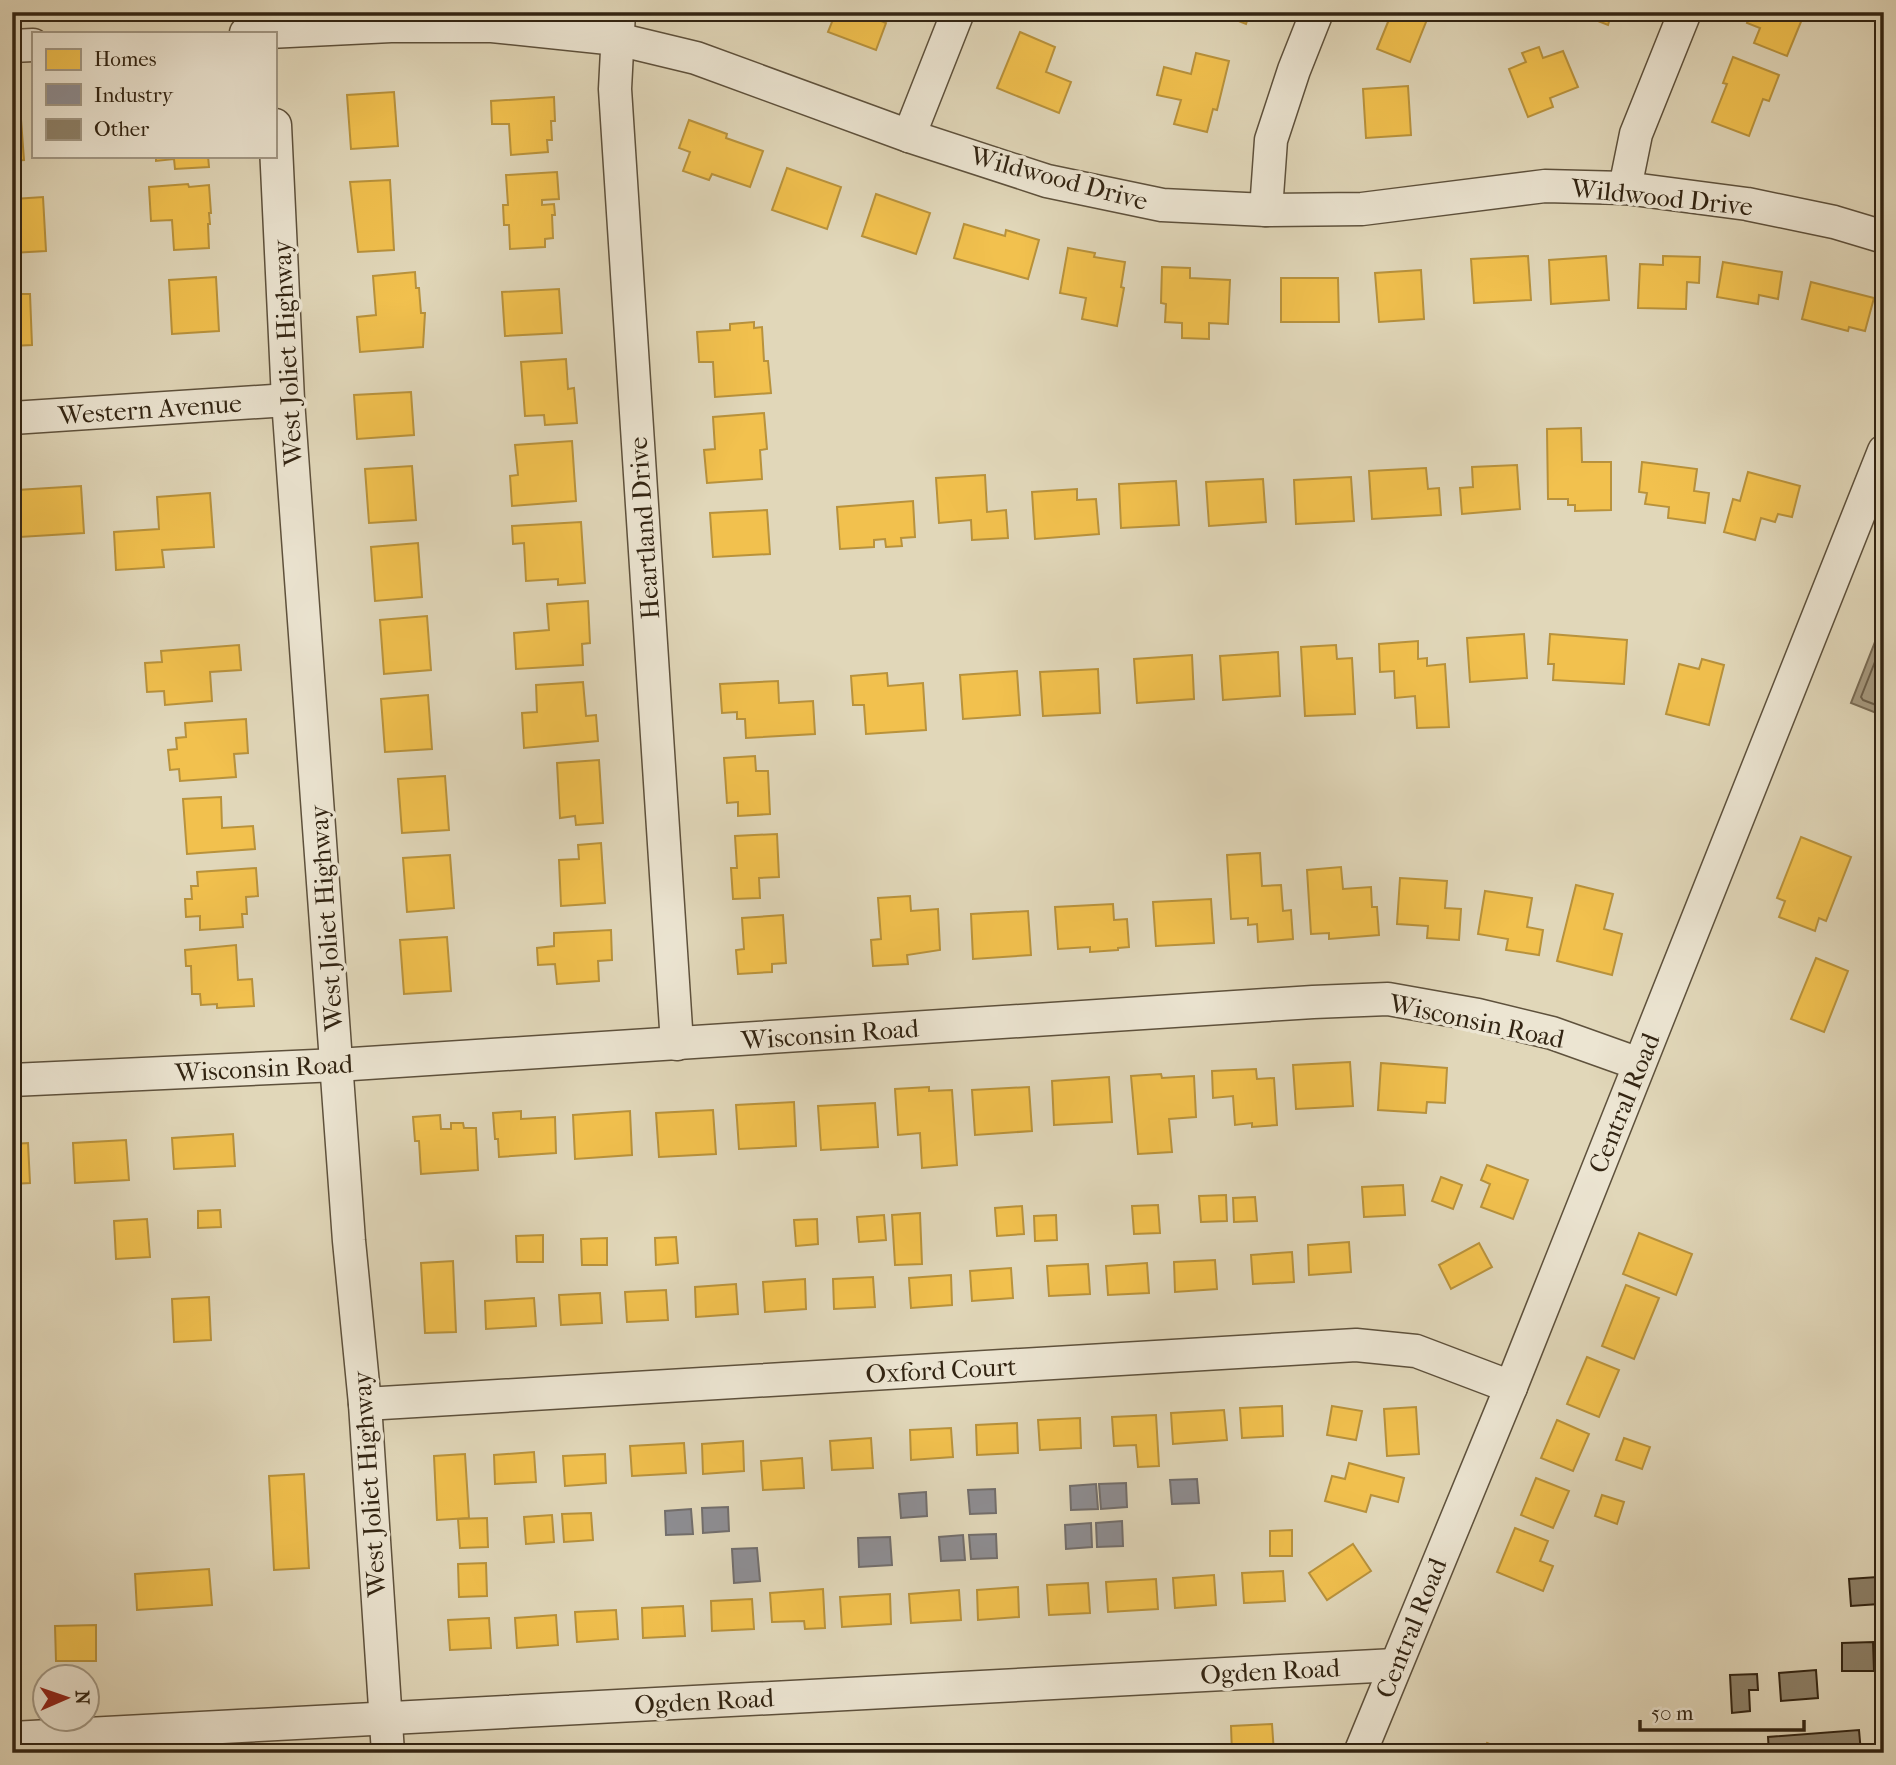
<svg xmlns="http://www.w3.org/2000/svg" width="1896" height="1765" font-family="'IM FELL French Canon',serif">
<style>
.water{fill:#a69a80;stroke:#786b54;stroke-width:2}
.homes{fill:#f2c14e;stroke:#b8923c;stroke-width:2}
.industry{fill:#8d8d92;stroke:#726e6c;stroke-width:2}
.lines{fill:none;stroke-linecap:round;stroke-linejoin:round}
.shore{stroke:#6c5f49;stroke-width:2}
.building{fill:#8d8169;stroke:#322412;stroke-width:2}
.minor-casing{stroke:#5e513c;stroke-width:35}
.minor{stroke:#ece5d2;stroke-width:32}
.labels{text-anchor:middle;stroke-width:7;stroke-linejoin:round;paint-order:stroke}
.street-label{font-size:26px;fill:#322412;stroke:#ece5d2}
</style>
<rect width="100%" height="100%" fill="#e1d7b9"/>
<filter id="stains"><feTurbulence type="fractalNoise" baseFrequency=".00286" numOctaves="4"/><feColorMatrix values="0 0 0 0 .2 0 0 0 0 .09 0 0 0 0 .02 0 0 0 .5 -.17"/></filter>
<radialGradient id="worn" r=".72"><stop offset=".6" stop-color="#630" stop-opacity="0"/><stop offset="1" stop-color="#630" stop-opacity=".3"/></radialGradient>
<polygon class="water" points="1884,619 1884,716 1851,703"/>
<g class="homes">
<polygon points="836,12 878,12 876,19 886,23 876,50 828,32"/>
<polygon points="1035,12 1052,12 1050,18"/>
<polygon points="1216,12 1250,12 1246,24"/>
<polygon points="1392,12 1430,12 1410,62 1377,49"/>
<polygon points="1575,12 1612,12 1608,25"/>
<polygon points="1751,12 1805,12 1787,56 1754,43 1760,28 1747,23"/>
<polygon points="1020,32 1055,47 1046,72 1071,82 1059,113 997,88"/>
<polygon points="1539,47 1543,58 1563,51 1578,87 1550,98 1553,107 1528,117 1509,69 1526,62 1522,53"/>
<polygon points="1196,53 1229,61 1217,110 1213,109 1207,132 1174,124 1181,100 1157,95 1164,67 1191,74"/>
<polygon points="1733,57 1779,75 1769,101 1763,99 1749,136 1712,122 1727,84 1723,83"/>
<polygon points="1408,86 1411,135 1366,138 1363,89"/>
<polygon points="394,92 398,146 351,149 347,95"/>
<polygon points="554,97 555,121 551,121 552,140 547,140 548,152 511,155 509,124 492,124 491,101"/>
<polygon points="12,106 20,106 24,160 12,161"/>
<polygon points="689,120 727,134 726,138 763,151 750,187 712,174 709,180 683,171 690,152 679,148"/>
<polygon points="156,156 208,156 209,167 175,169 174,159 156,161"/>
<polygon points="787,168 841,187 827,229 772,210"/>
<polygon points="557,172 559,199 542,200 542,205 554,204 555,215 552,215 553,238 545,239 545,247 510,249 509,225 504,225 503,205 508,205 506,175"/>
<polygon points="390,180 394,250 358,252 350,182"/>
<polygon points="188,184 189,187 209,185 211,213 209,213 210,224 208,224 209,248 174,250 172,220 151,221 149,187"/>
<polygon points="876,194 930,213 916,254 862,236"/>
<polygon points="43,197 46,251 12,253 12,223 15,223 14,199"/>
<polygon points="964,224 1005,236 1006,230 1039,240 1028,279 954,258"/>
<polygon points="1068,248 1095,253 1094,257 1125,262 1121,287 1124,288 1117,326 1082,319 1086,298 1060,293"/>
<polygon points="1528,256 1531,300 1474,303 1471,259"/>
<polygon points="1606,256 1609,300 1551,304 1549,260"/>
<polygon points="1663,256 1700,257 1699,283 1687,282 1686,309 1638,308 1640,264 1663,265"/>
<polygon points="1723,262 1782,272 1778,299 1759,295 1758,304 1717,297"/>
<polygon points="1162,267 1190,268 1190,278 1230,280 1228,324 1209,323 1209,339 1182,338 1182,323 1165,322 1166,304 1161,303"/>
<polygon points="1421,270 1424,319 1379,322 1375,273"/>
<polygon points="415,272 416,288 419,288 421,313 425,313 423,347 360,352 357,317 376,315 373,276"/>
<polygon points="216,277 219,331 172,334 169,280"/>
<polygon points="1281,278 1338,278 1339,322 1281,322"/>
<polygon points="12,281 17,281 18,294 30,294 32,345 12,346"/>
<polygon points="1811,282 1874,298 1865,331 1849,327 1848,331 1802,319"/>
<polygon points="559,289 562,333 505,336 502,292"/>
<polygon points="754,322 754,328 762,327 764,361 768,361 771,393 715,397 713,362 699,362 697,332 730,330 730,324"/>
<polygon points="566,359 568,389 574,388 577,423 545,425 544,415 525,416 521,362"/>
<polygon points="411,392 414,435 357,439 354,395"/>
<polygon points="764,413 767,449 760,450 762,479 707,483 704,450 715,449 713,417"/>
<polygon points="1581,428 1582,462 1611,462 1611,510 1575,511 1575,505 1568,505 1568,499 1548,499 1547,429"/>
<polygon points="572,441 576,501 512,506 510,476 518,475 515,445"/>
<polygon points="1642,462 1697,469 1694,491 1709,493 1705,523 1668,518 1669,507 1645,504 1647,493 1639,492"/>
<polygon points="1517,465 1520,509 1462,514 1460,488 1473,487 1472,467"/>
<polygon points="412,466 416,520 369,523 365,469"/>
<polygon points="1426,468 1428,489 1439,488 1441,515 1372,519 1369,471"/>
<polygon points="1748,472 1800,486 1792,517 1778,514 1775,522 1761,518 1755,540 1724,532 1733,499 1740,501"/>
<polygon points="985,475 987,512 1006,510 1008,538 972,540 971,520 939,523 936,478"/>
<polygon points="1351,477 1354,521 1296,524 1294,480"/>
<polygon points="1263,479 1266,522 1209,526 1206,482"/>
<polygon points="1176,481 1179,525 1121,528 1119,484"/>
<polygon points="81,486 84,533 20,537 17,490"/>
<polygon points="1077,489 1077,500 1096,499 1099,534 1035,539 1032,492"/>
<polygon points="210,493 214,547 162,550 164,567 116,570 114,532 159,529 157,497"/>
<polygon points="913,501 915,537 901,538 902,546 886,547 885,539 874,540 874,547 840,549 837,507"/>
<polygon points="767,510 770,554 713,557 710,513"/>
<polygon points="581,522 585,583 558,585 558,579 526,581 524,543 513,544 512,526"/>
<polygon points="418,543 422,597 375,601 371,547"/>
<polygon points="588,601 590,643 582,644 583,665 516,669 514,633 549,630 547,604"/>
<polygon points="427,616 431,670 384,674 380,620"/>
<polygon points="1524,634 1527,678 1470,682 1467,638"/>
<polygon points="1550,634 1627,640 1624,684 1553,680 1554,664 1548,664"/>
<polygon points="1418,641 1418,659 1427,658 1427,666 1445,664 1449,727 1417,728 1415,696 1395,698 1394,671 1380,672 1379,644"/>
<polygon points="239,645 241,670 210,672 212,701 165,705 164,691 147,692 145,663 162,662 161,651"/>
<polygon points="1336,645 1337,659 1352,658 1355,714 1305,716 1301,647"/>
<polygon points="1278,652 1280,696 1223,700 1220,656"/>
<polygon points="1192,655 1194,699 1137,703 1134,659"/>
<polygon points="1702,659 1724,665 1709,725 1666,714 1679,664 1699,669"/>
<polygon points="1098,669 1100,713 1043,716 1040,672"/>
<polygon points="1017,671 1020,715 963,719 960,675"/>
<polygon points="887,673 888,686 923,683 926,730 866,734 864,705 853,705 851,676"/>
<polygon points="778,681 779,703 813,701 815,734 746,738 745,719 737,719 737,712 722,713 720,684"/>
<polygon points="583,682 586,716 596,715 598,741 524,748 522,713 537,712 536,685"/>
<polygon points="428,695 432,749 385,752 381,699"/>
<polygon points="246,719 248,753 234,754 236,777 180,781 179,769 170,770 168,750 177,749 176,738 186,737 185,723"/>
<polygon points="755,756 756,771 768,771 770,814 738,816 738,802 727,803 724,758"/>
<polygon points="599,760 603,823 576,825 575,816 560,818 557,763"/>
<polygon points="445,776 449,830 402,833 398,779"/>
<polygon points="221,797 222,828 253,826 255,849 187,854 183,799"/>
<polygon points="777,834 779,877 759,878 760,898 733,899 731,868 737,868 735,836"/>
<polygon points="1801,837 1851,857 1826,921 1819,918 1815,931 1779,917 1785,901 1777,898"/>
<polygon points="601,843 605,903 561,906 559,860 579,859 578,845"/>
<polygon points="1260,853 1262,886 1281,885 1283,911 1291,910 1293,939 1258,942 1257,924 1248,925 1248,918 1231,919 1227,855"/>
<polygon points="450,855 454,908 407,912 403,858"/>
<polygon points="1341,867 1343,889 1371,887 1372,907 1377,907 1379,935 1329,939 1329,933 1311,934 1307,870"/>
<polygon points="256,868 258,896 246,897 247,914 242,914 243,927 200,930 200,916 186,917 185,899 192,899 191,886 198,886 197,872"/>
<polygon points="1400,878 1447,881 1445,908 1461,909 1459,940 1427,938 1428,926 1397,924"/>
<polygon points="1576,885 1613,894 1604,929 1622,934 1612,975 1557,961"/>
<polygon points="1485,891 1532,898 1527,927 1543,930 1539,955 1506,950 1508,939 1478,934"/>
<polygon points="910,896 911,911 938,909 940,950 907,955 908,964 873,966 871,940 881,939 878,898"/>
<polygon points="1211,899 1214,943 1156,946 1153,902"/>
<polygon points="1113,904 1114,920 1127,919 1129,947 1118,948 1118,950 1090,952 1090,947 1058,949 1055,907"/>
<polygon points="1028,911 1031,955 973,959 971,914"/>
<polygon points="783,915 786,963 772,964 772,972 738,974 736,950 744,949 742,918"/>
<polygon points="611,930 612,960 598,961 599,981 557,984 555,964 538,965 537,948 554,946 554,933"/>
<polygon points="447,937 451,991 404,994 400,940"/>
<polygon points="236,945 238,980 252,979 254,1006 217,1008 217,1004 201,1005 200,994 192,994 191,966 186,966 185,950"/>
<polygon points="1816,958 1848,971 1824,1032 1791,1019"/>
<polygon points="1350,1062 1353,1106 1296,1109 1293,1065"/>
<polygon points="1381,1063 1447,1068 1445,1103 1427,1102 1426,1113 1378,1110"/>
<polygon points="1256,1069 1257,1079 1274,1078 1277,1125 1252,1127 1252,1123 1235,1125 1233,1096 1213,1098 1212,1071"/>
<polygon points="1161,1074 1162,1078 1194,1076 1196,1117 1169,1119 1172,1152 1138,1154 1131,1076"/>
<polygon points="1109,1077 1112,1122 1054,1125 1052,1081"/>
<polygon points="929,1087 929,1091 952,1090 957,1165 922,1168 920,1133 898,1135 895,1089"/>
<polygon points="1029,1087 1032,1131 975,1135 972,1090"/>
<polygon points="794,1102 796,1146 739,1149 736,1105"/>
<polygon points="875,1103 878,1147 821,1150 818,1106"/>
<polygon points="713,1110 716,1154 659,1157 656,1113"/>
<polygon points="521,1111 521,1119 555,1117 556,1153 499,1157 498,1139 495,1139 493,1113"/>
<polygon points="630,1111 632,1155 575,1159 573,1115"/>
<polygon points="440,1115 441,1129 451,1129 451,1123 463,1123 464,1128 476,1128 478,1170 421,1174 419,1141 415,1141 413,1117"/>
<polygon points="233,1134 235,1166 174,1169 172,1138"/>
<polygon points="126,1140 129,1180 75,1183 73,1143"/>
<polygon points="28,1143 30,1183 12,1184 12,1144"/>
<polygon points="1487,1165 1528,1180 1513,1219 1481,1207 1490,1184 1481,1180"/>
<polygon points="1441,1177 1462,1185 1453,1209 1432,1201"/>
<polygon points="1403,1185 1405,1215 1364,1217 1362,1187"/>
<polygon points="1226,1195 1227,1221 1201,1222 1199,1196"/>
<polygon points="1255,1197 1257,1221 1234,1222 1233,1198"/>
<polygon points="1158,1205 1160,1233 1134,1234 1132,1206"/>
<polygon points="1022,1206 1024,1234 997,1236 995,1208"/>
<polygon points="220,1210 221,1227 198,1228 198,1211"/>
<polygon points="920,1213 922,1264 895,1265 892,1215"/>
<polygon points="884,1215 886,1240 859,1242 857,1217"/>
<polygon points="1056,1215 1057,1240 1035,1241 1034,1216"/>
<polygon points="147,1219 150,1257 116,1259 114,1221"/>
<polygon points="817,1219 818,1244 796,1246 794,1220"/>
<polygon points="1639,1233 1692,1254 1676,1295 1623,1274"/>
<polygon points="543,1235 543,1262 517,1262 516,1236"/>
<polygon points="676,1237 678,1263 656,1265 655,1238"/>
<polygon points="607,1238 607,1265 582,1265 581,1239"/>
<polygon points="1349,1242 1351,1272 1309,1275 1308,1245"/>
<polygon points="1479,1243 1492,1267 1451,1289 1439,1265"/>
<polygon points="1292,1252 1294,1282 1253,1284 1251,1255"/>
<polygon points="1215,1260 1217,1289 1175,1292 1174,1262"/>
<polygon points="453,1261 456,1332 425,1333 421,1263"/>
<polygon points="1147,1263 1149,1293 1108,1295 1106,1266"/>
<polygon points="1088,1264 1090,1294 1049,1296 1047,1266"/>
<polygon points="1011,1268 1013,1298 972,1301 970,1271"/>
<polygon points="951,1275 952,1305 911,1308 909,1278"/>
<polygon points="873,1277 875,1307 834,1309 833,1279"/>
<polygon points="805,1279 806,1309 765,1312 763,1282"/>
<polygon points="736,1284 738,1314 696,1317 695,1287"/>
<polygon points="1626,1285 1659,1298 1634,1359 1602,1346"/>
<polygon points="666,1290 668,1320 627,1322 625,1292"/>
<polygon points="600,1293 602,1323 561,1325 559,1295"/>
<polygon points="209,1297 211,1340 174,1342 172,1299"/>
<polygon points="534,1298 536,1326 486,1329 485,1301"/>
<polygon points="1587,1357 1619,1370 1599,1417 1567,1404"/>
<polygon points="1282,1406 1283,1436 1242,1438 1240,1408"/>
<polygon points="1332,1406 1362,1411 1356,1440 1327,1435"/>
<polygon points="1416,1407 1419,1454 1387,1456 1384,1409"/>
<polygon points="1224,1410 1227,1440 1173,1444 1171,1413"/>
<polygon points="1156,1415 1159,1466 1138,1467 1136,1445 1114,1446 1112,1417"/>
<polygon points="1080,1418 1081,1448 1040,1450 1038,1420"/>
<polygon points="1557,1420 1589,1434 1573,1471 1541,1458"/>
<polygon points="1017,1423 1018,1453 977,1455 976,1425"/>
<polygon points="951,1428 953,1457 911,1460 910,1430"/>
<polygon points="871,1438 873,1468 832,1470 830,1441"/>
<polygon points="1624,1438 1650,1447 1642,1469 1616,1460"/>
<polygon points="743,1441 744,1471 703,1474 702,1444"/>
<polygon points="684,1443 686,1473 632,1476 630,1446"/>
<polygon points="534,1452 536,1482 495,1484 494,1455"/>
<polygon points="465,1454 469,1518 437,1520 434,1456"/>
<polygon points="605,1454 606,1483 565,1486 563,1456"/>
<polygon points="802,1458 804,1488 763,1490 761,1461"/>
<polygon points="1349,1463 1404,1478 1398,1502 1371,1495 1366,1512 1325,1501 1332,1476 1345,1479"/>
<polygon points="304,1474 309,1568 274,1570 269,1476"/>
<polygon points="1536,1478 1569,1491 1553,1528 1521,1515"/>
<polygon points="1602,1495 1624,1502 1617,1524 1595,1516"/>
<polygon points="591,1513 593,1540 564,1542 562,1514"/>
<polygon points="552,1515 554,1542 526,1544 524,1517"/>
<polygon points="487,1518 488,1547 460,1548 458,1519"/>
<polygon points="1515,1528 1548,1541 1540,1561 1553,1566 1543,1591 1497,1572"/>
<polygon points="1292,1530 1292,1556 1270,1556 1270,1531"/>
<polygon points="1353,1544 1371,1571 1327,1600 1309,1573"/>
<polygon points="486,1563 487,1596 459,1597 458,1564"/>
<polygon points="209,1569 212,1605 137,1610 135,1574"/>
<polygon points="1283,1571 1285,1601 1244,1603 1242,1573"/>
<polygon points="1214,1575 1216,1605 1175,1608 1173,1578"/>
<polygon points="1156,1579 1158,1609 1108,1612 1106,1582"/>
<polygon points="1088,1583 1090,1613 1049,1615 1047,1585"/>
<polygon points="1018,1587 1019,1617 978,1620 977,1590"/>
<polygon points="823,1589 825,1628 805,1629 804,1621 772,1622 770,1593"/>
<polygon points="959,1590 961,1620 911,1623 909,1594"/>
<polygon points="890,1594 891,1624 842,1627 840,1597"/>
<polygon points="752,1599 754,1629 712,1631 711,1601"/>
<polygon points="683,1606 685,1636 643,1638 642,1608"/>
<polygon points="616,1610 618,1639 577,1642 575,1612"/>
<polygon points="556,1615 558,1645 517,1648 515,1618"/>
<polygon points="489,1618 491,1648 450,1650 448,1620"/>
<polygon points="96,1625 96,1661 56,1661 55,1626"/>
<polygon points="1272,1724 1274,1753 1232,1753 1231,1726"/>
<polygon points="1487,1743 1512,1753 1483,1753"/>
<polygon points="1201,1744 1201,1753 1168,1753 1168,1745"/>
</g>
<g class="industry">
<polygon points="1197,1479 1199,1503 1172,1504 1170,1480"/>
<polygon points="1126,1483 1127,1507 1101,1509 1099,1484"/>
<polygon points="1096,1484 1098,1509 1071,1510 1070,1486"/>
<polygon points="995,1489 996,1513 970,1514 968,1490"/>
<polygon points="926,1492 927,1516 901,1518 899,1494"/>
<polygon points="728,1507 729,1531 703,1533 702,1508"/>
<polygon points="691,1509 693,1534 666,1535 665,1511"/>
<polygon points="1122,1521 1123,1546 1097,1547 1096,1523"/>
<polygon points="1091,1523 1092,1547 1066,1549 1065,1525"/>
<polygon points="996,1534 997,1558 971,1559 969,1535"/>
<polygon points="963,1535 965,1560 941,1561 939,1537"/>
<polygon points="890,1537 892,1565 859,1567 858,1538"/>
<polygon points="757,1548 760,1581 734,1583 732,1549"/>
</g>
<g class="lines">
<polyline class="shore" points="1884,639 1861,697 1863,700 1884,708"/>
</g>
<g class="building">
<polygon points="1877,1577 1879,1604 1851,1606 1849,1579"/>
<polygon points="1873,1642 1874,1671 1842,1671 1842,1643"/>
<polygon points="1816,1670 1818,1698 1781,1701 1779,1673"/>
<polygon points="1757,1674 1758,1690 1749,1690 1750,1711 1732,1713 1730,1675"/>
<polygon points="1859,1730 1861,1753 1769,1753 1768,1737"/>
</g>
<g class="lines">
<defs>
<g id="minor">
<polyline points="619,12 615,89 677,1044"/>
<polyline points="246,33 391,26 492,26 617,39 696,58 909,136 1047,181 1162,205 1266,210 1362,209 1545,186 1625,188 1747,204 1834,222 1884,237"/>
<polyline points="12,46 33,45"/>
<polyline points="275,125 288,400 349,1241 365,1404 388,1753"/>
<polyline points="909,136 958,12"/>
<polyline points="1625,188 1636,134 1685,12"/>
<polyline points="1266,210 1271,140 1294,70 1317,12"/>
<polyline points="12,418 288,400"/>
<polyline points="12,1080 337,1065 1313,1002 1388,999 1478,1015 1552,1033 1639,1064"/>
<polyline points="365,1404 1356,1345 1416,1351 1511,1387"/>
<polyline points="12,1738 1395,1665"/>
<polyline points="1360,1753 1511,1387 1884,451"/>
</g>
</defs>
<use href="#minor" class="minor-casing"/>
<use href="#minor" class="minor"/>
</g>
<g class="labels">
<g class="street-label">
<text transform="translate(1059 178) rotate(15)" y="9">Wildwood Drive</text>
<text transform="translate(1662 197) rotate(6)" y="9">Wildwood Drive</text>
<text transform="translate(287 353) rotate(-93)" y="9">West Joliet Highway</text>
<text transform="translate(150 409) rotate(-4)" y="9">Western Avenue</text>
<text transform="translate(644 528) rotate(-94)" y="9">Heartland Drive</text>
<text transform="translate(326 918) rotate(-94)" y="9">West Joliet Highway</text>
<text transform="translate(1477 1021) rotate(12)" y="9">Wisconsin Road</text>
<text transform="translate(830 1034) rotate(-4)" y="9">Wisconsin Road</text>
<text transform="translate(264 1068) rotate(-3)" y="9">Wisconsin Road</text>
<text transform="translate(1624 1103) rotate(-68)" y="9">Central Road</text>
<text transform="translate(941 1370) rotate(-3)" y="9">Oxford Court</text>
<text transform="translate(369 1484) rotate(-94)" y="9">West Joliet Highway</text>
<text transform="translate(1411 1628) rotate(-68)" y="9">Central Road</text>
<text transform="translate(1270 1671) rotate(-3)" y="9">Ogden Road</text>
<text transform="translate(704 1701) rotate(-3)" y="9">Ogden Road</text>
</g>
</g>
<rect width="1896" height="1765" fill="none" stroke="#e1d7b9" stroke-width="42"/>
<rect x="14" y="14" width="1868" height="1737" fill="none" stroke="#322412" stroke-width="3.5"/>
<rect x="21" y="21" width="1854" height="1723" fill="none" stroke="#322412" stroke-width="2"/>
<rect x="32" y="32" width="245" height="126" fill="#ece5d2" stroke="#a29885" stroke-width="2"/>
<rect x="46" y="49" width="35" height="21" fill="#f2c14e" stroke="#a29885" stroke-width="2"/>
<text x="94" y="66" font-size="21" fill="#322412">Homes</text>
<rect x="46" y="84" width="35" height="21" fill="#8d8d92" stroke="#a29885" stroke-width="2"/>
<text x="94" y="102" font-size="21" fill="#322412">Industry</text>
<rect x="46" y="119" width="35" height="21" fill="#8d8169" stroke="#a29885" stroke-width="2"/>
<text x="94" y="136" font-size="21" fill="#322412">Other</text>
<g transform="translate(66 1698) rotate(88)"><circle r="33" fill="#ece5d2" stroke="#a29885" stroke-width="2"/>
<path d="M0-5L12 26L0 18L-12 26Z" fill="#8f2418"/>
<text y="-10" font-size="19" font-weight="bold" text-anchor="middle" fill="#322412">N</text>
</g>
<path d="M1640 1720v10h164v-10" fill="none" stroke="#322412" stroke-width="3.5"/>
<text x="1651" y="1720" font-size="21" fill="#322412" stroke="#ece5d2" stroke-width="5" paint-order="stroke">50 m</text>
<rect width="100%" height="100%" filter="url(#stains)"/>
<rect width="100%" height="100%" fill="url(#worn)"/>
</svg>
